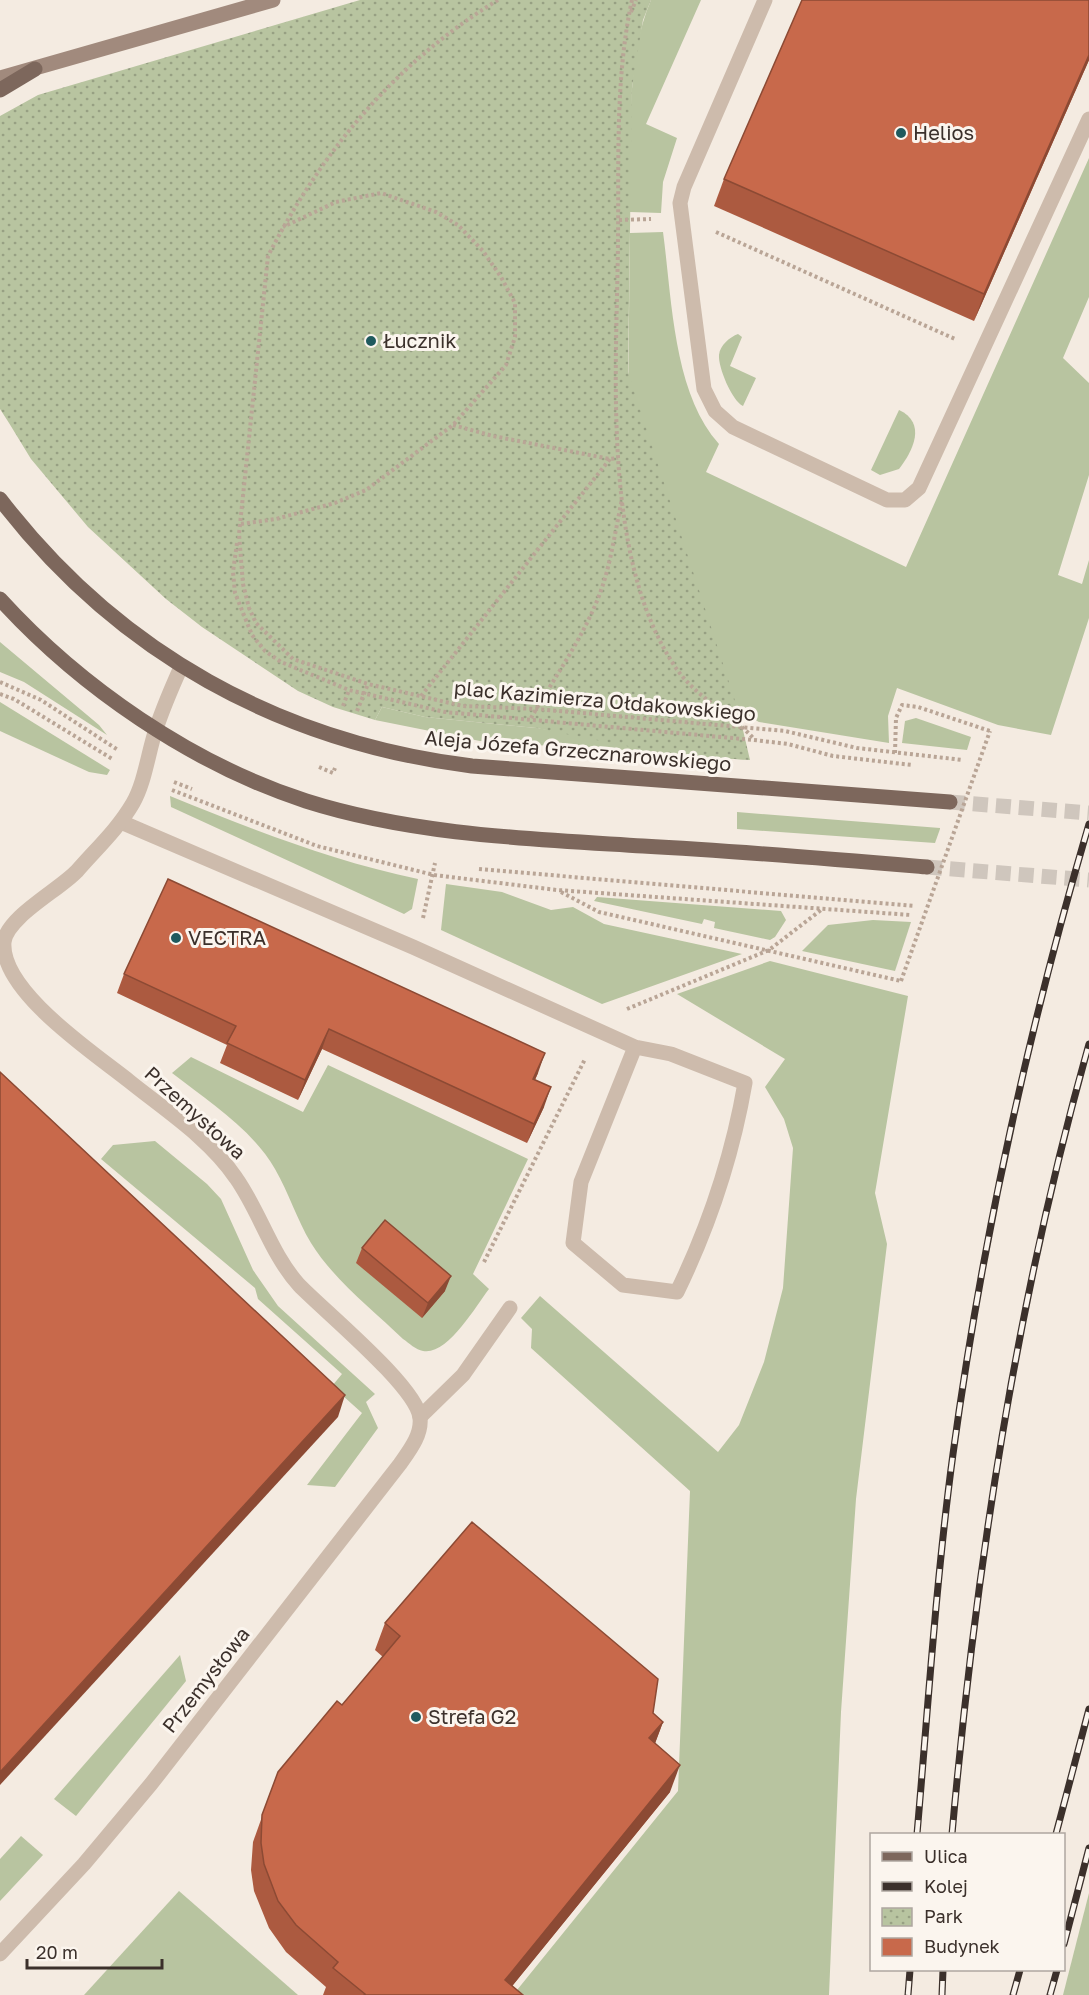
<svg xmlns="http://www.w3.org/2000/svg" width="1089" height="1995" font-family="'Golos Text',sans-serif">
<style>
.green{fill:#b8c4a0}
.park{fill:url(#park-dots)}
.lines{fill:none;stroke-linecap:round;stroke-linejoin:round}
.primary-tunnel{stroke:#cfc6bd;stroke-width:15;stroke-dasharray:15 8;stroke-linecap:butt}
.path{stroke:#b9a596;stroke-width:4;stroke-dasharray:3 3;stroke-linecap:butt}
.service{stroke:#cdbbac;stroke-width:15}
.minor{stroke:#cdbbac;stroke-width:15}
.secondary{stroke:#a18a7d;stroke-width:15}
.primary{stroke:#7d675c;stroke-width:15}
.rail-casing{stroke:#3b302b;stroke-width:7}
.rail{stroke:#fbf5ee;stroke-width:4.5;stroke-dasharray:14;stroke-linecap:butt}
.path-bridge{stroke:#b9a596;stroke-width:4;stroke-dasharray:3 3;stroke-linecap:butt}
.wall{fill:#ac5a40}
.shaded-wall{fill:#8c4a34}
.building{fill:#c8694b;stroke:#8c4a34;stroke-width:1.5}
.poi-dot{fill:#1f5a5e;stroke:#fbf5ee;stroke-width:2}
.labels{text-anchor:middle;stroke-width:6;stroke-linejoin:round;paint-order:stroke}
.poi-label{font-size:20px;fill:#3b302b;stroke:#fbf5ee;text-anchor:start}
.street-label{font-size:20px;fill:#3b302b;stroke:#fbf5ee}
</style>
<defs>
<pattern id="park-dots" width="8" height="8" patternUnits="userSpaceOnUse" patternTransform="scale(1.5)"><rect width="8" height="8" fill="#b8c4a0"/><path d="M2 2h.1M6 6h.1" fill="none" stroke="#97a083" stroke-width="1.8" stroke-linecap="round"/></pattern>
</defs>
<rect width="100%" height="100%" fill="#f4ebe1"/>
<g class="green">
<path d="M651 0H701L646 124 677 138 663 182 661 213 630 212C631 147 625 59 651 0Z"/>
<path d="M1089 158V297L1063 358 1089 383V475L1058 575 1082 584 1089 560V618L1051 735 998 725 897 688 888 716 889 743 759 722 721 702 628 401 630 233 663 232C672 298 673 393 719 444L706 472 906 567Z"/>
<path d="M738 334 742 337 730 366 756 378 743 406C732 401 718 367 719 355 720 345 730 337 738 334Z"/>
<path d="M899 410C927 423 913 451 899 469L880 475 871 470Z"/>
<polygon points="0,642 99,725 107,735 24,682 0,672"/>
<polygon points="0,702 110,770 107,775 89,772 0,731"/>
<polygon points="382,707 425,717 536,728 750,760 480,741 375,720"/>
<polygon points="916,718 971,737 967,750 902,743 905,721"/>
<path d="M170 796C251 829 332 861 418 879L412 909 404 914 171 807Z"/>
<polygon points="737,812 940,828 940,829 935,843 737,829"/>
<polygon points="446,884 502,892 551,910 573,907 604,924 742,954 602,1004 441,930"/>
<polygon points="597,897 781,911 786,920 775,937 770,940 714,928 715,922 704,919 702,924 594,901"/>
<polygon points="873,920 911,922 895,971 802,951 828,925"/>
<polygon points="770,961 908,996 875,1193 887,1244 856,1499 841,1712 829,1995 513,1995 678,1791 690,1491 531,1348 532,1329 521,1318 540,1296 718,1452 739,1425 764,1362 783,1288 793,1148 784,1119 765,1087 785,1059 677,994"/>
<path d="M191 1057 303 1112 328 1065 528 1159 473 1274 489 1289C476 1306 447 1356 423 1351 416 1350 409 1343 403 1339 372 1309 334 1280 311 1243 297 1220 289 1193 275 1169 252 1129 208 1101 172 1073Z"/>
<polygon points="155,1141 207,1184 221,1199 253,1270 278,1306 375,1394 366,1402 378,1428 335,1487 307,1485 362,1413 332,1386 342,1374 258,1299 255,1288 101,1159 113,1145"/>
<polygon points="180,1655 186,1681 76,1816 54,1799"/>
<polygon points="21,1836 43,1855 0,1901 0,1859"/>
<polygon points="179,1891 298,1995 84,1995"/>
<polygon points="1089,1893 1089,1995 1063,1995"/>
</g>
<polygon class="park" points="360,0 651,0 643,20 632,87 628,372 739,713 750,760 671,755 536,728 425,717 382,707 375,720 333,707 298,691 202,627 166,599 88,527 31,459 9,423 0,409 0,116 38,95"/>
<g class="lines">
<g class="primary-tunnel">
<polyline points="950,802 1089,813"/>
<polyline points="927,867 1089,880"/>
</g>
<g class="path">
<path d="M498 0C396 62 322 151 268 256L239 534 243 584 249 608 256 623 293 659 368 684 463 706 537 709 785 731 857 748 963 760"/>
<path d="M632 0C615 78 619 160 618 240 617 367 601 551 672 662 694 698 728 710 754 739"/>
<polyline points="631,12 636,0"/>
<polyline points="619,220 651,219"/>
<polyline points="716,232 955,339"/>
<polyline points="453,425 493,436 610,459 618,458"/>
<polyline points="241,524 276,519 335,503 366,490 453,425 506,365 515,337 515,303 501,277 483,251 458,225 436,212 381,193 336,202 283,227"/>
<polyline points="237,543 233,572 235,593 252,635 265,651 281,662 349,690 445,712 754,740 788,744 833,756 912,765"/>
<polyline points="0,682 41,700 118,750"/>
<polyline points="0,694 14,699 114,760"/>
<polyline points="421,696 610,459"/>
<polyline points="343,706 349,690"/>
<polyline points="357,711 368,684"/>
<path d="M531 718C558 671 593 625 607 571 613 548 617 523 622 499"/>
<polyline points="895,753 896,718 902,705 918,707 990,731"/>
<polyline points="319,767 333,773 335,768"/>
<polyline points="174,782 192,789"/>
<polyline points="172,790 317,846 434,875 557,890 911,915"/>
<polyline points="479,869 914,906"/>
<polyline points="561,892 599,912 901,981"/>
<polyline points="423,918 435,863"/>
<polyline points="627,1009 769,950 821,910"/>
<polyline points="484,1262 585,1059"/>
</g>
<g class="service">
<polyline points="765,0 684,187 680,203 704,389 715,411 733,427 887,500 905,500 919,488 1089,119"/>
<path d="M121 822 413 947 635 1047 671 1054 745 1083C732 1158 710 1224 677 1292L623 1285 573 1243 581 1182 635 1047"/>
<polyline points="420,1417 463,1375 510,1308"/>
</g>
<path class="minor" d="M0 1954 84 1864 151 1784 400 1464C409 1451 422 1435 420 1418 417 1387 324 1311 299 1285 271 1254 260 1212 236 1178 210 1139 165 1110 129 1081 94 1053 0 991 4 942 7 917 59 890 77 871 96 849 118 829 133 803 145 782 148 753 156 729 163 708 172 687 181 667"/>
<polyline class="secondary" points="0,78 273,0"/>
<g class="primary">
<polyline points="0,90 35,69"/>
<path d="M0 499C118 653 280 742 472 766L950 802"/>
<path d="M0 599C80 687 192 764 306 801 413 835 531 839 643 846 738 851 832 859 927 867"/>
</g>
<defs>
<g id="rail">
<path d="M917 1834C928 1708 936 1580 953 1454 982 1241 1028 1031 1089 824"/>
<path d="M952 1834C976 1567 1016 1303 1089 1044"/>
<polyline points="1056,1834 1089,1709"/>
<polyline points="1064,1944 1089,1848"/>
<polyline points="908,1995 910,1970"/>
<polyline points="942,1995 943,1970"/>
<polyline points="1013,1995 1020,1970"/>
<polyline points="1050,1995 1057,1970"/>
</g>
</defs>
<use href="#rail" class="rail-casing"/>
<use href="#rail" class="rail"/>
<polyline class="path-bridge" points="901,981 990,731"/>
</g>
<g class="wall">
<polygon points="1089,0 1089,60 974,321 714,206 724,179"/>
<polygon points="124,974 538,1073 535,1080 544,1107 527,1143 322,1049 298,1100 220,1063 227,1045 117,993"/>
<polygon points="362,1248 445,1291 422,1318 356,1263"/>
<polygon points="385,1623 653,1713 663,1722 655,1743 670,1792 512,1986 523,1995 323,1995 326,1987 286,1952 269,1928 254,1891 251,1870 253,1842 278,1772 342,1705 383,1657 375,1650"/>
</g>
<g class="shaded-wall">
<polygon points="1089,55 1089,60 974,321 984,294"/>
<polygon points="329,1029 322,1049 298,1100 305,1080"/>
<polygon points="545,1053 538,1073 526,1099 533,1079"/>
<polygon points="551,1087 544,1107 527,1143 534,1124"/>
<polygon points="451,1276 445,1291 422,1318 428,1303"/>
<polygon points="345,1395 338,1417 0,1785 0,1772"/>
<polygon points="663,1722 653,1749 649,1738"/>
<polygon points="680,1765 670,1792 505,1995 505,1980"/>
</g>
<g class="building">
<polygon points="802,0 1089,0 1089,55 984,294 724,179"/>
<polygon points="168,879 545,1053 533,1079 551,1087 534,1124 329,1029 305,1080 227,1043 236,1026 124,974"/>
<polygon points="0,1072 345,1395 0,1772"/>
<polygon points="385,1220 451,1276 428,1303 362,1248"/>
<polygon points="472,1522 658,1679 653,1713 663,1722 649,1738 680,1765 505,1980 523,1995 364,1995 365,1994 333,1968 338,1962 296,1925 278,1901 264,1864 261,1843 262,1815 278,1772 337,1701 342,1705 400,1636 385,1623"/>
</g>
<g class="poi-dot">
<circle cx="901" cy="133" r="6"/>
<circle cx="371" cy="341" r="6"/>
<circle cx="176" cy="938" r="6"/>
<circle cx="416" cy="1717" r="6"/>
</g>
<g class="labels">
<g class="poi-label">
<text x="913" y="140">Helios</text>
<text x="383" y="348">Łucznik</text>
<text x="188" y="945">VECTRA</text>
<text x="428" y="1724">Strefa G2</text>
</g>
<g class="street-label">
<text transform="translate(605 701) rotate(5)" y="7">plac Kazimierza Ołdakowskiego</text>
<text transform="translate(578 751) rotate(5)" y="7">Aleja Józefa Grzecznarowskiego</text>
<text transform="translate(195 1113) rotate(42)" y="7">Przemysłowa</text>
<text transform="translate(206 1680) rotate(-52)" y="7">Przemysłowa</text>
</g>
</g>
<rect x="870" y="1833" width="195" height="138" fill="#fbf5ee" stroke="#aea6a0" stroke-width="1.5"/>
<rect x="882" y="1852" width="30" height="9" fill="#7d675c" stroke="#aea6a0" stroke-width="1.5"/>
<text x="924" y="1863" font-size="18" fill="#3b302b">Ulica</text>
<rect x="882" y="1882" width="30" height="9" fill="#3b302b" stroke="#aea6a0" stroke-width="1.5"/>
<text x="924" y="1893" font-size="18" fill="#3b302b">Kolej</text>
<rect x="882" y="1908" width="30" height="18" fill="url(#park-dots)" stroke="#aea6a0" stroke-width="1.5"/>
<text x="924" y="1923" font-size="18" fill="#3b302b">Park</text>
<rect x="882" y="1938" width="30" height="18" fill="#c8694b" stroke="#aea6a0" stroke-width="1.5"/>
<text x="924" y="1953" font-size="18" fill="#3b302b">Budynek</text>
<path d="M27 1959v9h135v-9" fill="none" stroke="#3b302b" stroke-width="3"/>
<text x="36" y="1959" font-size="18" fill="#3b302b" stroke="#fbf5ee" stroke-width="4.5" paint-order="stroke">20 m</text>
</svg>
